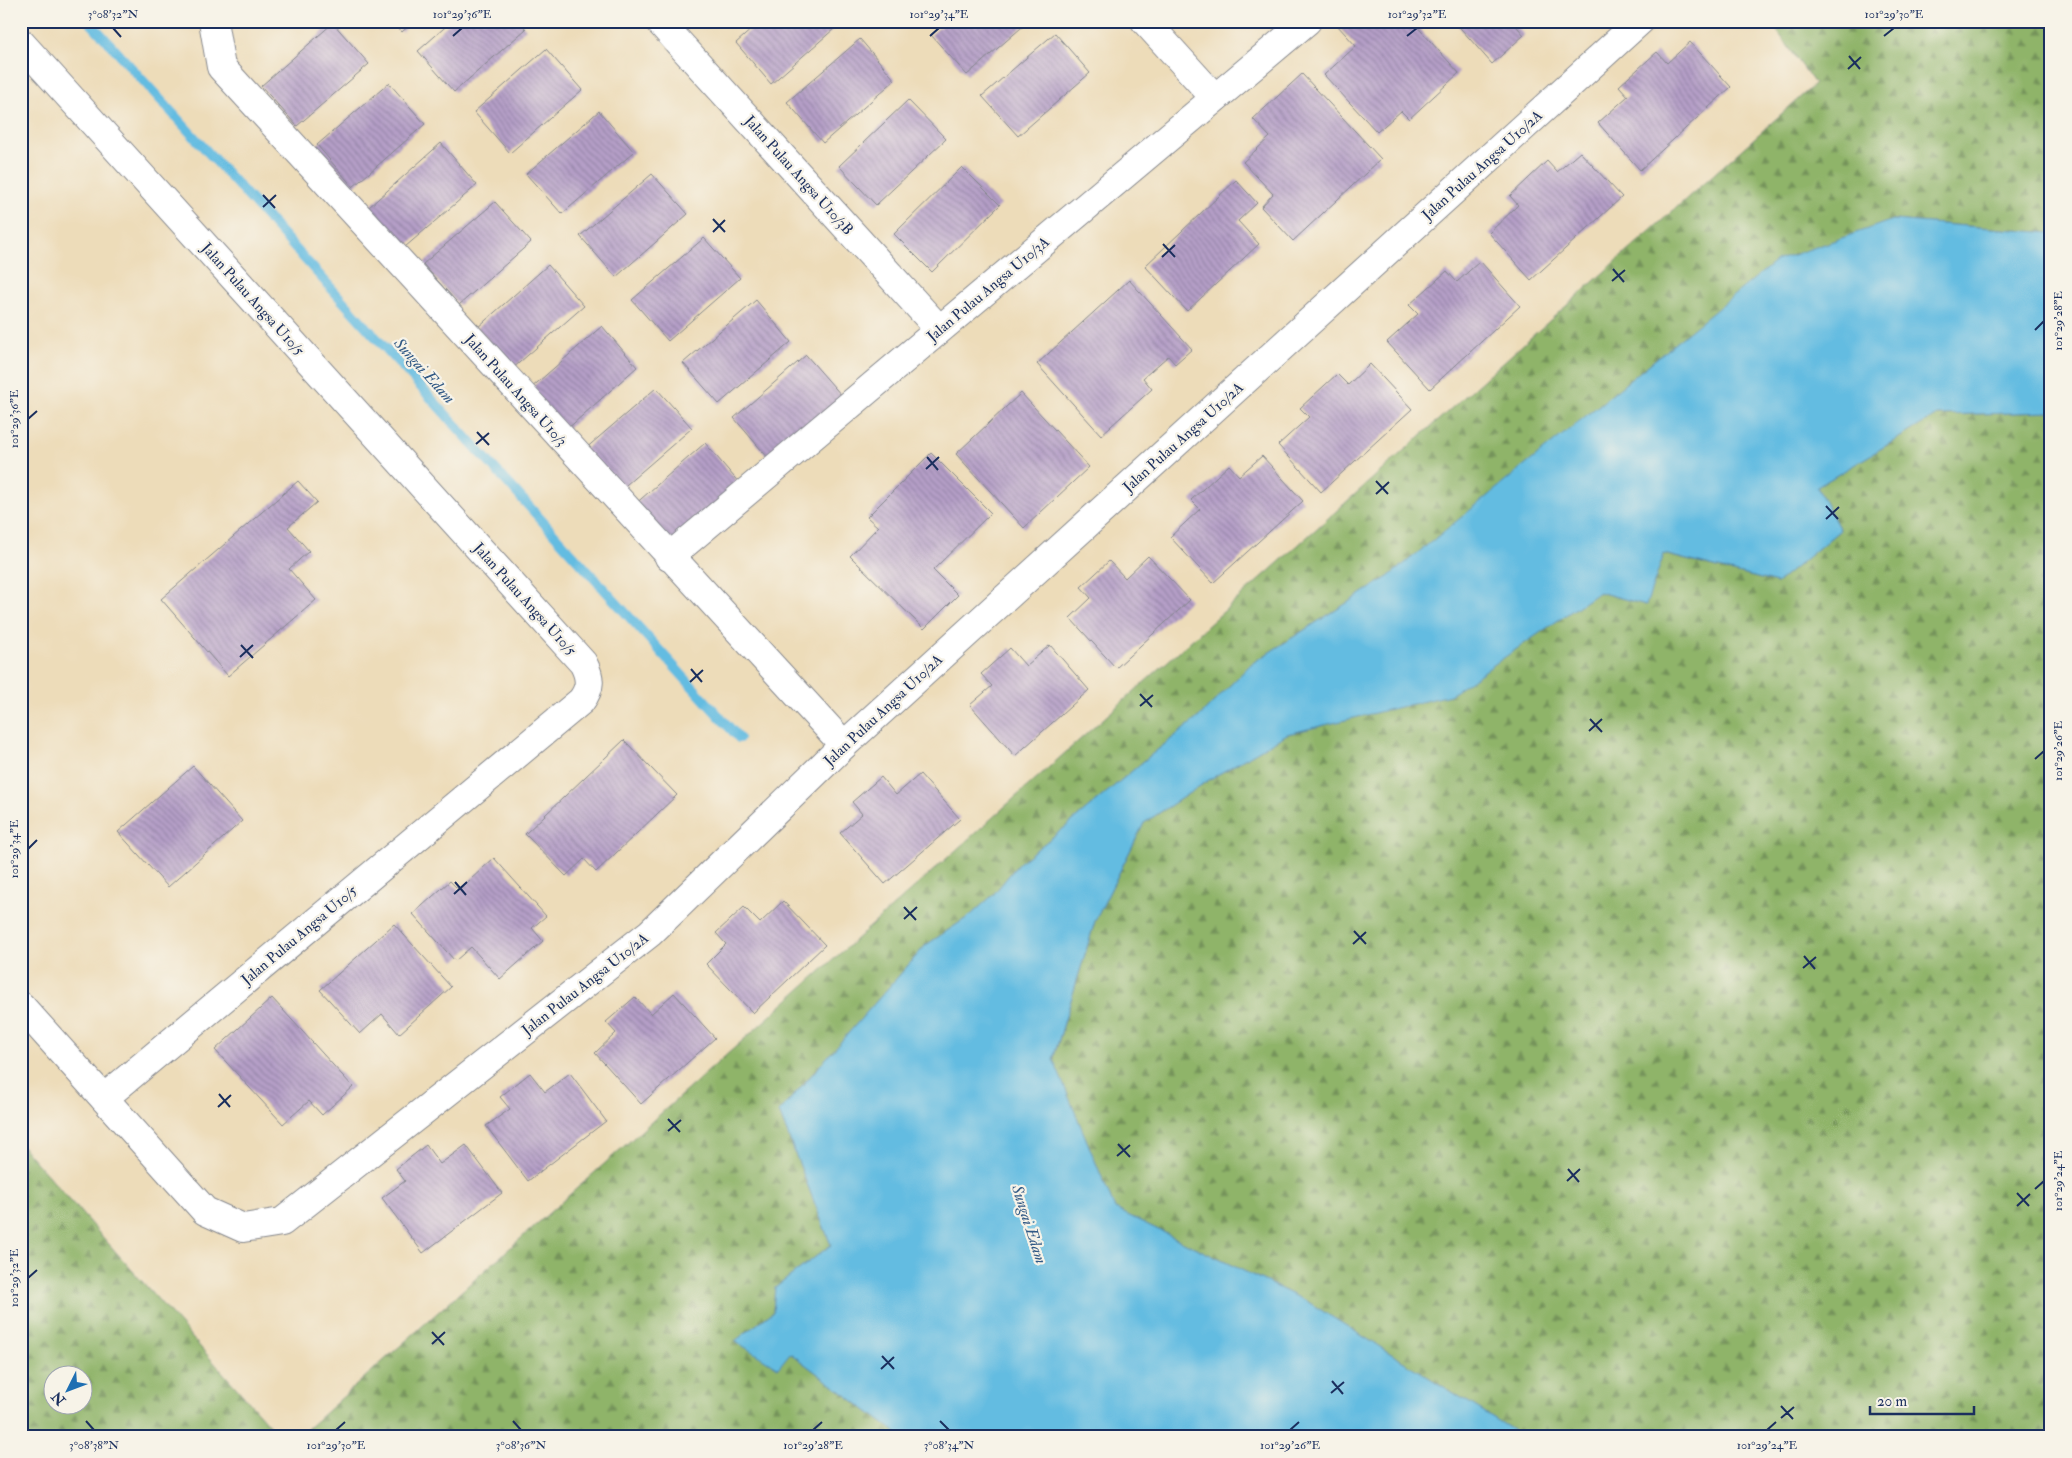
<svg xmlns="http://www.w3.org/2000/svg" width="2072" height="1458" font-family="'IM FELL Double Pica',serif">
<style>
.forest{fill:url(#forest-firs);stroke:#557264;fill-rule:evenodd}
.water{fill:#64bce1;stroke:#4076a0}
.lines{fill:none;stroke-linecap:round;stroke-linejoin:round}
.stream{stroke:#64bce1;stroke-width:10}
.building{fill:url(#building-back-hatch)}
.minor-casing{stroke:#84868c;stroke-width:30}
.minor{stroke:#fff;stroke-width:28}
.ticks{fill:none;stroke:#1b2f5e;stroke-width:2}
.labels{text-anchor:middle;stroke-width:4.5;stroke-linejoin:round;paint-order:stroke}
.street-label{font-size:15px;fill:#1b2f5e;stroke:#f7f3e8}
.water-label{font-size:16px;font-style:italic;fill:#315985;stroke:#f7f3e8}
.neatline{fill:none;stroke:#1b2f5e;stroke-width:2}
.ticks-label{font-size:12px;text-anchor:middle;fill:#1b2f5e}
</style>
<defs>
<pattern id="forest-firs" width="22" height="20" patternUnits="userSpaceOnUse" patternTransform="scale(1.25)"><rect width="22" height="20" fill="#8fb469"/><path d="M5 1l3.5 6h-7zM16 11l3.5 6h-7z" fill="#74935a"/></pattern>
<pattern id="building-back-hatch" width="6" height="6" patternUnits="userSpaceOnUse" patternTransform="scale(1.25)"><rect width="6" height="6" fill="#b59fc7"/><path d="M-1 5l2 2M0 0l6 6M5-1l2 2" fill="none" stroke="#9282a5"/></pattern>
</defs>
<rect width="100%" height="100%" fill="#f7f3e8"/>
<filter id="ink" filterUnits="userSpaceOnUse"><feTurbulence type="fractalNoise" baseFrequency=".02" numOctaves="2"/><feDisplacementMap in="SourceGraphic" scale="10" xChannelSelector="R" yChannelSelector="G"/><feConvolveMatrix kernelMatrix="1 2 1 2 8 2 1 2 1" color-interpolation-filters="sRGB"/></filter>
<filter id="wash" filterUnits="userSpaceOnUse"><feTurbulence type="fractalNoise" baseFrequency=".0096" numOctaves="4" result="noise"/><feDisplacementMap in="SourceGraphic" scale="20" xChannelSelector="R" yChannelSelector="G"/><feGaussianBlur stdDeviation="1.12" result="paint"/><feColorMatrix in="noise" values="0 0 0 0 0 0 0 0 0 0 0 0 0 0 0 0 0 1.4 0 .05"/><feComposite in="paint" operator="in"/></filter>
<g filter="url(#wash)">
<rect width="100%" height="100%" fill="#eddcb9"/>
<g class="forest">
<polygon points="1770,21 2051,21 2051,233 1893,220 1388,577 1251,664 1199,717 1151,755 1068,825 1019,863 993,895 971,915 926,945 779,1112 831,1245 775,1288 773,1312 735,1341 790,1353 902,1437 298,1437 1815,84"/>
<polygon points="2051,412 2051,1437 1524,1437 1308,1302 1115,1209 1053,1060 1095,921 1144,823 1212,778 1287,734 1450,694 1599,592 1646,605 1663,554 1777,583 1840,530 1817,487 1937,415"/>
<path d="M21 1145 280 1437H21ZM52 1376H82V1406H52Z"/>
</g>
<polygon class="water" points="1893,220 2051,233 2051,412 1937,415 1817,487 1840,530 1777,583 1664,554 1646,605 1599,592 1450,695 1287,734 1212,778 1144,823 1095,921 1053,1059 1115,1209 1308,1302 1524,1437 902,1437 790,1353 778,1368 735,1341 773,1312 775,1288 831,1245 779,1112 926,945 971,915 993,895 1019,863 1068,825 1151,755 1199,717 1251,664 1388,577 1776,261"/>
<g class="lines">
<polyline class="stream" points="89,21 739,738"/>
</g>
<g id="blocks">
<g class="building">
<polygon points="393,21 414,21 402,32"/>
<polygon points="452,21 519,21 526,29 454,92 418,51"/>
<polygon points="761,21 843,21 771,84 736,43"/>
<polygon points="947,21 1029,21 967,75 931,35"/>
<polygon points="1340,21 1412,21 1459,73 1409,119 1401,111 1377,132 1324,75 1356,46 1337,25"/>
<polygon points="1454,21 1512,21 1524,35 1492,64"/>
<polygon points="333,23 369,64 297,126 261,86"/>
<polygon points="1055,33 1090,73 1018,136 982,96"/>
<polygon points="860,39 895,80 823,143 787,102"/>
<polygon points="1690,42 1731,87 1640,170 1598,123 1628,96 1619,86 1657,52 1667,63"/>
<polygon points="546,49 582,90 510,153 474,112"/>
<polygon points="1302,74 1381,159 1293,241 1261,207 1273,194 1243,162 1270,137 1253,119"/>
<polygon points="389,83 425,124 353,187 317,145"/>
<polygon points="908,100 946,139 876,205 839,166"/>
<polygon points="599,111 634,152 562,214 526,174"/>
<polygon points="441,143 477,185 405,247 369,207"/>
<polygon points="1580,152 1622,197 1531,280 1489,233 1518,205 1510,196 1547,161 1557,172"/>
<polygon points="962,167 1000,205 932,272 894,234"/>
<polygon points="652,174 688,214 616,277 580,236"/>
<polygon points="1236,180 1257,203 1238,221 1259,244 1187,311 1145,266"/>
<polygon points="495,202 531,242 459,305 423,264"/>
<polygon points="704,238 740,278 668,341 632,300"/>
<polygon points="1480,261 1520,306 1430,389 1387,342 1418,314 1409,305 1447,271 1457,282"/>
<polygon points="548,265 584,306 512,369 477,328"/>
<polygon points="1129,280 1192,349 1175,364 1168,356 1143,378 1152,389 1101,435 1037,364"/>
<polygon points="756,300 791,342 719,404 683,363"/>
<polygon points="602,326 637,367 565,431 530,389"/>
<polygon points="806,355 842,396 769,459 734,418"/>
<polygon points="1370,364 1412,409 1321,492 1278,445 1309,417 1300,408 1337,374 1348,385"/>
<polygon points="656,388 692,428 619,491 584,450"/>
<polygon points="1021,393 1089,467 1024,528 956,454"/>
<polygon points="705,443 740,484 668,547 633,506"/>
<polygon points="931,453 991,513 933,570 958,595 924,629 850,556 878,527 867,517"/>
<polygon points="1262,456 1303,501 1213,583 1170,537 1200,509 1191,500 1229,465 1239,476"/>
<polygon points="298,481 317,502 288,527 309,551 289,569 316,600 228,676 161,599"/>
<polygon points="1148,556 1190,600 1116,668 1070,618 1091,598 1081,587 1109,561 1125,578"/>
<polygon points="1050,645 1089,690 1015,756 970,705 992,686 981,674 1010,648 1026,666"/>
<polygon points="624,740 677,795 596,872 584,859 566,876 525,834"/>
<polygon points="193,766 242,821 168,887 118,832"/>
<polygon points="920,774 960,819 885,884 840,833 862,814 852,802 881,777 896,795"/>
<polygon points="494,858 546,916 532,928 543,941 500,979 471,947 455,961 413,914 450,881 459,890"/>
<polygon points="783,901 825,945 753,1013 706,964 726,944 716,933 744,907 760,923"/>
<polygon points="394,924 451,987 399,1034 382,1014 360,1034 320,990"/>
<polygon points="674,993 715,1038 641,1104 595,1053 616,1033 606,1022 635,997 651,1014"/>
<polygon points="272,998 353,1087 322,1115 309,1101 283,1124 215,1050"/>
<polygon points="530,1073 545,1092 570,1073 606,1121 528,1181 486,1126 510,1109 500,1097"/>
<polygon points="426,1145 440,1164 466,1145 502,1193 423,1253 382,1198 405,1181 396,1169"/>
</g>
</g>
</g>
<g filter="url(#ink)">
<use href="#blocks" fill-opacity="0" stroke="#84868c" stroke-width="1"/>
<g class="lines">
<defs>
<g id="minor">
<polyline points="213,21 221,67 844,745"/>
<polyline points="659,21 939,329"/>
<polyline points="1145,21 1215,98"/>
<path d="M21 43 583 663C591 678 591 688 581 701L104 1098"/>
<polyline points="669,557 1307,21"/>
<polyline points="21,1006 205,1211 243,1228 282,1222 650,933 844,745 1640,21"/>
</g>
</defs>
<use href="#minor" class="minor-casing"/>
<use href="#minor" class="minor"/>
</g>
</g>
<path class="ticks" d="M113 28 121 37M453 36 462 28M930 36 939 28M1407 36 1417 28M1884 36 1894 28M1849 56 1860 69M1848 69 1861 57M263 195 275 208M263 207 276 195M713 219 725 232M713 232 725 220M1163 244 1175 257M1162 257 1175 245M1613 269 1624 282M1612 281 1625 270M2035 330 2044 321M28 419 37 411M477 432 489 445M476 444 489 433M927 457 938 470M926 469 939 457M1376 481 1388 494M1376 494 1389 482M1826 506 1838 519M1826 519 1839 507M241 645 253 658M240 657 253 645M691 669 702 682M690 682 703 670M1140 694 1152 707M1140 706 1153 695M1590 719 1602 732M1589 731 1602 719M2035 759 2044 751M28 849 37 840M455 882 466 895M454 894 467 882M904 907 916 920M904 919 917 907M1354 931 1366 944M1353 944 1366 932M1804 956 1815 969M1803 968 1816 957M219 1094 230 1107M218 1107 231 1095M668 1119 680 1132M668 1131 681 1120M1118 1144 1130 1157M1117 1156 1130 1145M1568 1169 1579 1182M1567 1181 1580 1169M2035 1189 2044 1181M2017 1193 2029 1206M2017 1206 2030 1194M28 1278 37 1270M432 1332 444 1345M432 1344 445 1332M882 1356 894 1369M881 1369 894 1357M1332 1381 1343 1394M1331 1393 1344 1382M1781 1406 1793 1419M1781 1418 1794 1407M86 1421 94 1430M513 1421 521 1430M940 1421 949 1430M336 1430 345 1422M813 1430 822 1422M1290 1430 1299 1422M1767 1430 1776 1422"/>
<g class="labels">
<g class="street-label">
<text transform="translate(1482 165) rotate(-42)" y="5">Jalan Pulau Angsa U10/2A</text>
<text transform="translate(799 175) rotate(48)" y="5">Jalan Pulau Angsa U10/3B</text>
<text transform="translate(988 289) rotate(-40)" y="5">Jalan Pulau Angsa U10/3A</text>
<text transform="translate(253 299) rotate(48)" y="5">Jalan Pulau Angsa U10/5</text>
<text transform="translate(516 390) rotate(48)" y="5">Jalan Pulau Angsa U10/3</text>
<text transform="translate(1183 437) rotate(-42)" y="5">Jalan Pulau Angsa U10/2A</text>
<text transform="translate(525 599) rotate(48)" y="5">Jalan Pulau Angsa U10/5</text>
<text transform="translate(883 710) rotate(-43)" y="5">Jalan Pulau Angsa U10/2A</text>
<text transform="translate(299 935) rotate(-40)" y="5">Jalan Pulau Angsa U10/5</text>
<text transform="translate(585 984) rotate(-38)" y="5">Jalan Pulau Angsa U10/2A</text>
</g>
<g class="water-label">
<text transform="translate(425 370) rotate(48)" y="6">Sungai Edam</text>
<text transform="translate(1030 1224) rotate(72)" y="6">Sungai Edam</text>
</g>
</g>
<rect width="2072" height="1458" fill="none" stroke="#f7f3e8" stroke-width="55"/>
<g transform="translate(68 1390) rotate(228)"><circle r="24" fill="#f7f3e8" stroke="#9fa5b1"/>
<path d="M0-4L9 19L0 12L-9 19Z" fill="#1f6fb2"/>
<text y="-8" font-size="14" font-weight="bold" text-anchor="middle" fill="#1b2f5e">N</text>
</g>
<path d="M1870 1406v8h104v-8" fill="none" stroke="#1b2f5e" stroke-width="2.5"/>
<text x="1877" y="1406" font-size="15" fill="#1b2f5e" stroke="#f7f3e8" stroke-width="4" paint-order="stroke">20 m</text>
<rect x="28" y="28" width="2016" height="1402" class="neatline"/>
<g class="ticks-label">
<text x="113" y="18">3°08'32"N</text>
<text x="462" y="18">101°29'36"E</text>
<text x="939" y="18">101°29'34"E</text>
<text x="1417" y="18">101°29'32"E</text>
<text x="1894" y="18">101°29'30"E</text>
<text transform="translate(2058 321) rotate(-90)" y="4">101°29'28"E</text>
<text transform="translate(14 419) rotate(-90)" y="4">101°29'36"E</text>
<text transform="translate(2058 751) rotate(-90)" y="4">101°29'26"E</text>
<text transform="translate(14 849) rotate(-90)" y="4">101°29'34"E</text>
<text transform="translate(2058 1181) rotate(-90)" y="4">101°29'24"E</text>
<text transform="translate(14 1278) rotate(-90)" y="4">101°29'32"E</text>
<text x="94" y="1449">3°08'38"N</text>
<text x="336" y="1449">101°29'30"E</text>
<text x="521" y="1449">3°08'36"N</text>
<text x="813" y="1449">101°29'28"E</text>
<text x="949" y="1449">3°08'34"N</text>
<text x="1290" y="1449">101°29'26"E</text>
<text x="1767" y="1449">101°29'24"E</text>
</g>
</svg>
